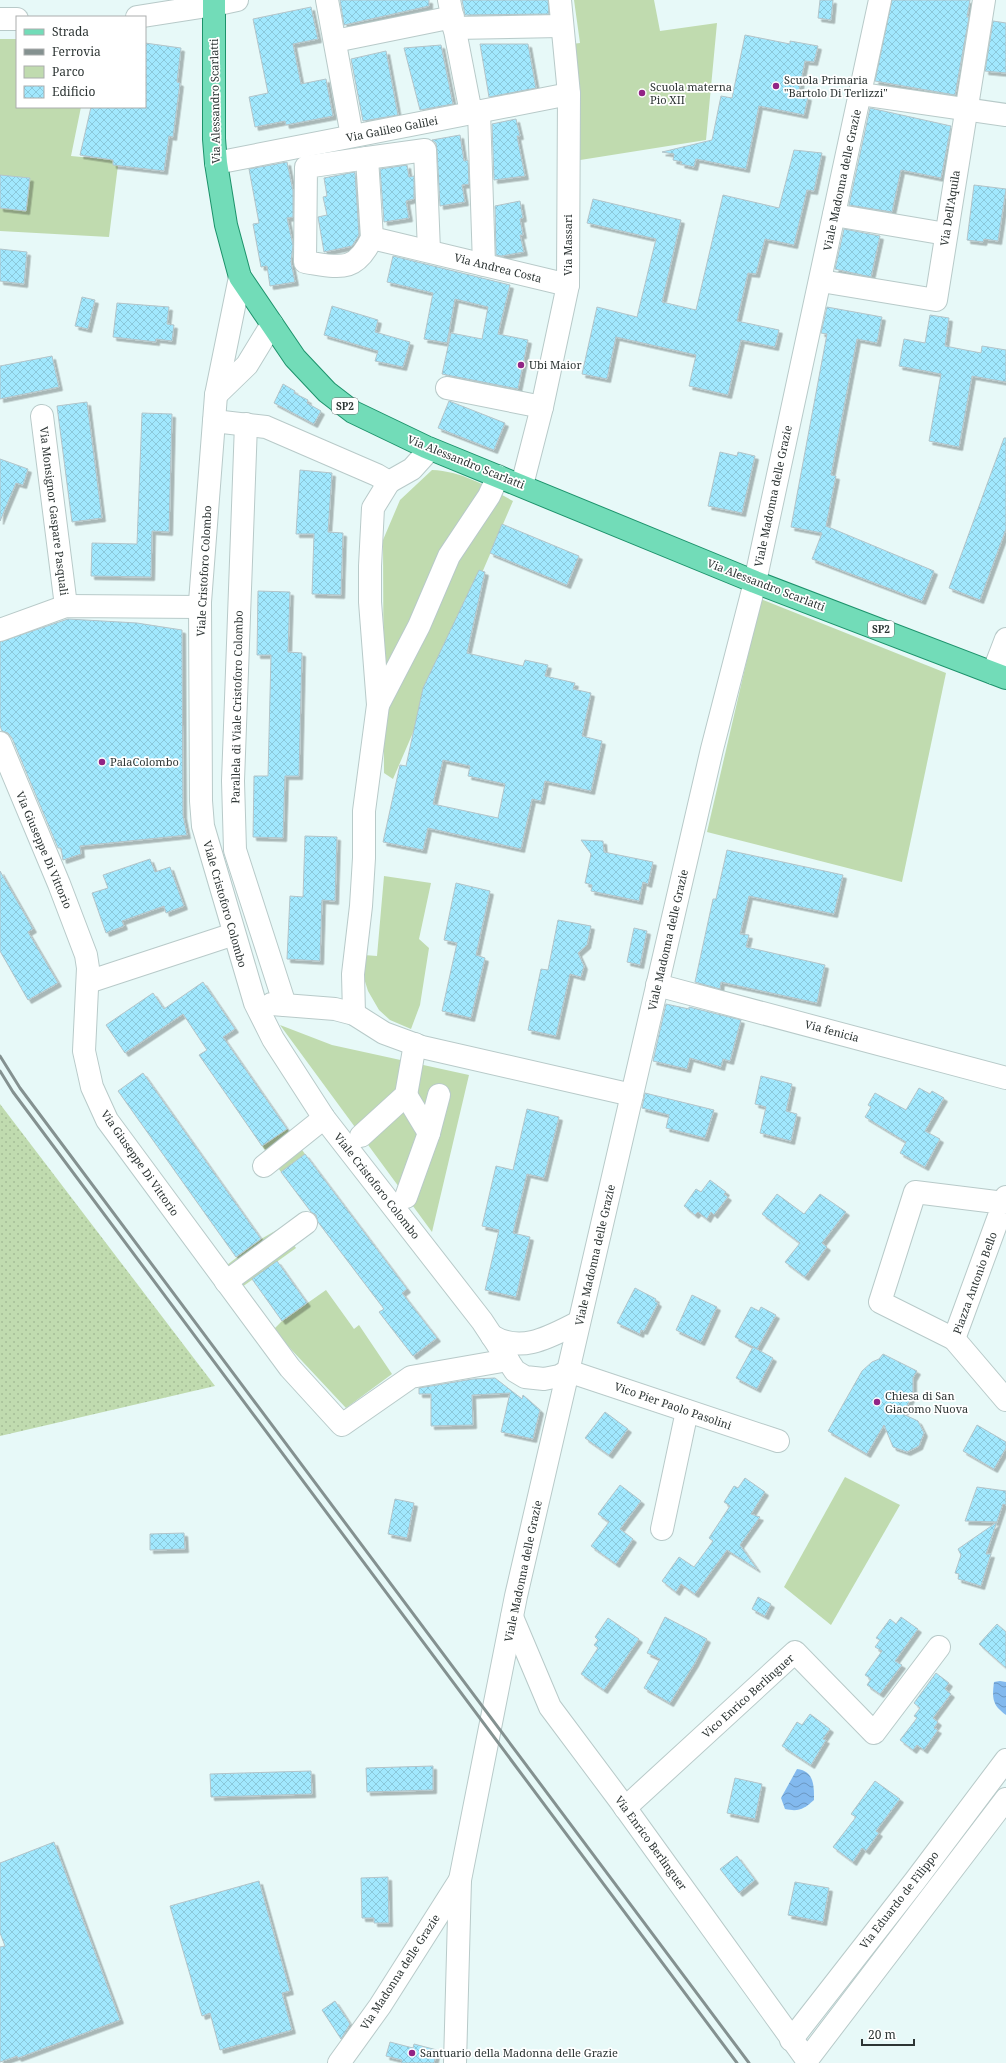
<svg xmlns="http://www.w3.org/2000/svg" width="1006" height="2063" font-family="'Noto Serif',serif">
<style>
.grass{fill:url(#grass-dots)}
.green{fill:#c0dbaf}
.water{fill:url(#water-waves)}
.building{fill:url(#building-cross-hatch);stroke:#b3c4c9;fill-rule:evenodd;filter:url(#shadow)}
.lines{fill:none;stroke-linecap:round;stroke-linejoin:round}
.minor-casing{stroke:#b8cac9;stroke-width:24}
.major-casing{stroke:#1d926b;stroke-width:24}
.minor{stroke:#fff;stroke-width:22}
.major{stroke:#72dcb8;stroke-width:22}
.rail{stroke:#849190;stroke-width:3}
.poi-dot{fill:#922485;stroke:#fff;stroke-width:1.5}
.labels{text-anchor:middle;stroke-width:3.5;stroke-linejoin:round;paint-order:stroke}
.shield{fill:#fff;stroke:#6c7271;stroke-width:1}
.shield-label{font-size:10px;font-weight:bold;fill:#2d3534}
.poi-label{font-size:11px;fill:#2d3534;stroke:#fff;text-anchor:start}
.street-label{font-size:11px;fill:#2d3534;stroke:#fff}
</style>
<defs>
<pattern id="grass-dots" width="8" height="8" patternUnits="userSpaceOnUse"><rect width="8" height="8" fill="#c0dbaf"/><path d="M2 2h.1M6 6h.1" fill="none" stroke="#a5bd97" stroke-width="1.8" stroke-linecap="round"/></pattern>
<pattern id="water-waves" width="16" height="10" patternUnits="userSpaceOnUse"><rect width="16" height="10" fill="#82b9ee"/><path d="M0 5q4-4 8 0t8 0" fill="none" stroke="#6b97c2"/></pattern>
<pattern id="building-cross-hatch" width="8" height="8" patternUnits="userSpaceOnUse"><rect width="8" height="8" fill="#a1e8fe"/><path d="M0 0l8 8M0 8l8-8" fill="none" stroke="#8bc8da"/></pattern>
<filter id="shadow"><feDropShadow dx="3.5" dy="3.5" stdDeviation="0" flood-color="#0004"/></filter>
</defs>
<rect width="100%" height="100%" fill="#e7f9f8"/>
<polygon class="grass" points="0,1104 215,1386 0,1436"/>
<g class="green">
<polygon points="574,0 654,0 660,31 717,23 706,140 574,161 572,44 580,43"/>
<polygon points="0,39 17,39 17,107 81,107 71,156 113,160 118,165 109,237 0,231 0,208 26,211 30,178 0,176"/>
<path d="M432 470C462 471 488 487 513 501L393 779 384 773 383 540 400 500Z"/>
<polygon points="761,599 946,673 902,882 707,832"/>
<polygon points="384,876 431,883 419,939 429,948 420,1005 411,1029 390,1020 379,1010 368,991 362,972 364,955 377,956"/>
<polygon points="280,1025 332,1045 469,1075 432,1232"/>
<polygon points="287,1129 305,1154 281,1172 262,1146"/>
<polygon points="282,1227 296,1248 242,1287 227,1265 261,1239"/>
<polygon points="326,1290 354,1329 359,1325 392,1374 346,1408 273,1330 282,1321"/>
<polygon points="845,1477 900,1505 831,1625 784,1587"/>
</g>
<g class="water">
<path d="M1000 1681 1006 1682V1715C992 1705 992 1698 994 1682Z"/>
<path d="M797 1769C814 1771 814 1785 814 1800 804 1809 799 1812 785 1809L781 1798Z"/>
</g>
<g class="building">
<polygon points="340,0 429,0 429,6 344,25"/>
<polygon points="462,0 548,0 549,14 465,15"/>
<polygon points="820,0 833,0 831,20 818,18"/>
<polygon points="892,0 970,0 967,17 969,17 955,95 875,81"/>
<polygon points="311,7 318,39 293,44 301,84 326,79 333,116 286,125 285,121 255,127 249,97 268,93 253,19"/>
<polygon points="993,21 1006,23 1006,73 985,71"/>
<polygon points="745,35 790,44 790,41 818,46 814,62 805,61 798,95 808,97 804,115 759,106 746,169 696,159 694,167 681,164 682,162 673,160 674,154 662,152 712,140 721,96 732,98"/>
<polygon points="145,43 181,48 177,82 180,83 173,137 169,136 164,171 113,165 113,160 80,155 91,107 145,107"/>
<polygon points="480,44 528,44 536,88 489,97"/>
<polygon points="441,45 453,104 420,110 404,48"/>
<polygon points="386,51 398,115 363,121 351,59"/>
<polygon points="870,108 951,126 941,178 901,170 892,212 849,205"/>
<polygon points="516,119 520,136 517,136 525,176 494,180 492,124"/>
<polygon points="460,135 464,161 468,160 469,184 462,185 465,202 440,206 437,150 436,143 432,140"/>
<polygon points="794,150 822,153 814,191 807,190 794,245 765,239 756,274 748,273 737,321 779,330 775,347 741,340 728,395 689,386 696,355 616,337 607,379 582,374 597,307 637,317 656,239 587,223 593,199 681,220 662,302 696,310 723,195 779,208"/>
<polygon points="287,162 293,191 293,217 287,218 293,245 291,262 295,282 270,286 267,266 261,267 253,224 259,223 249,169"/>
<polygon points="407,165 409,177 414,176 414,199 406,201 409,218 384,222 380,169"/>
<polygon points="355,172 359,235 352,246 324,252 318,217 327,215 323,197 327,196 324,178"/>
<polygon points="0,175 30,178 26,211 0,208"/>
<polygon points="974,185 1006,189 998,241 984,239 983,242 967,240"/>
<polygon points="520,201 523,218 520,219 523,235 520,235 524,252 501,256 496,255 495,206"/>
<polygon points="844,229 880,236 871,277 835,269"/>
<polygon points="0,249 27,252 24,284 0,281"/>
<polygon points="393,256 510,285 498,334 528,340 518,389 442,374 451,333 482,339 488,307 455,299 447,343 424,339 433,293 387,282"/>
<polygon points="82,297 95,300 88,329 75,326"/>
<polygon points="117,303 169,307 167,324 174,325 172,341 156,339 156,342 113,337"/>
<polygon points="332,306 378,320 375,332 410,342 403,367 375,361 378,351 324,335"/>
<polygon points="827,307 882,317 877,343 857,339 831,475 836,476 826,526 934,571 922,601 812,559 822,533 791,527 827,334 821,333"/>
<polygon points="930,315 949,318 945,346 981,353 982,346 1006,350 1006,382 972,376 959,447 929,441 941,374 899,366 904,339 925,343"/>
<polygon points="52,356 59,387 0,399 0,366"/>
<polygon points="283,384 295,391 294,393 308,400 307,403 321,411 314,424 274,403"/>
<polygon points="449,401 505,423 494,450 438,428"/>
<polygon points="87,402 102,518 72,522 57,406"/>
<polygon points="142,413 172,414 169,532 152,531 151,577 91,576 92,543 137,544"/>
<polygon points="1004,438 1006,438 1006,529 980,600 949,588"/>
<polygon points="720,452 737,456 738,452 755,456 742,513 708,506"/>
<polygon points="0,459 28,469 23,485 16,483 0,521"/>
<polygon points="300,470 332,473 328,532 343,533 341,595 312,594 314,534 296,534"/>
<polygon points="502,524 579,556 567,585 490,553"/>
<path d="M479 570 485 572 467 653 523 666 525 660 548 665 545 676 575 683 573 689 591 693 582 736 602 741 591 791 545 781 541 801 532 799 521 849 428 828 423 850 383 842 400 765 406 766 423 688ZM443 760 470 766 468 776 505 784 498 818 433 804Z"/>
<polygon points="258,591 290,592 288,652 302,653 299,776 285,776 283,838 253,837 254,776 268,776 271,655 257,655"/>
<polygon points="68,619 137,623 182,630 183,815 187,835 80,846 81,854 63,860 61,848 58,848 12,738 8,733 2,731 0,726 0,642"/>
<polygon points="305,836 337,837 335,901 322,900 320,961 287,959 290,896 303,897"/>
<polygon points="581,840 603,841 604,852 653,862 648,884 643,882 639,901 591,891 592,885 585,883 591,854"/>
<polygon points="727,850 843,875 834,914 749,896 740,934 749,935 746,947 825,965 817,1003 721,982 720,989 695,982 713,899 716,899"/>
<polygon points="150,859 155,872 170,867 184,906 166,913 164,906 122,921 124,926 106,933 92,893 108,888 103,875"/>
<polygon points="0,871 33,929 28,932 58,983 28,1000 0,951"/>
<polygon points="456,883 490,891 476,955 485,958 471,1018 442,1011 457,943 444,940"/>
<polygon points="558,920 591,926 587,945 578,953 584,966 581,977 570,974 556,1036 528,1030 541,969 548,970"/>
<polygon points="634,928 647,931 640,965 627,962"/>
<polygon points="203,982 235,1029 223,1037 287,1129 262,1146 199,1055 207,1050 183,1014 125,1053 106,1025 153,993 164,1009"/>
<polygon points="666,1004 689,1009 689,1007 741,1020 730,1061 723,1059 721,1067 690,1058 687,1069 653,1061"/>
<polygon points="143,1073 261,1239 236,1257 118,1091"/>
<polygon points="761,1076 792,1084 786,1111 797,1114 791,1141 760,1133 766,1107 755,1104"/>
<polygon points="919,1088 930,1094 932,1091 944,1098 925,1131 940,1139 925,1167 900,1153 906,1142 865,1117 871,1107 868,1105 875,1093 906,1110"/>
<polygon points="645,1093 714,1110 705,1138 666,1128 669,1115 642,1108"/>
<polygon points="527,1109 559,1117 544,1178 527,1174 513,1233 530,1237 516,1297 485,1290 499,1230 482,1226 496,1166 513,1170"/>
<polygon points="305,1154 407,1289 402,1293 437,1338 413,1356 379,1312 384,1309 318,1222 316,1215 311,1212 281,1172"/>
<polygon points="710,1180 726,1192 724,1194 728,1197 714,1215 711,1212 707,1219 698,1212 695,1215 684,1206 696,1189 701,1192"/>
<polygon points="777,1194 804,1214 820,1194 846,1212 822,1243 827,1247 805,1277 785,1262 800,1243 762,1214"/>
<polygon points="277,1261 307,1303 282,1321 252,1279"/>
<polygon points="635,1288 656,1299 655,1301 658,1303 644,1331 641,1330 640,1334 617,1323"/>
<polygon points="692,1295 717,1307 701,1342 676,1330"/>
<polygon points="751,1307 759,1311 761,1307 776,1315 757,1349 735,1337"/>
<polygon points="753,1347 773,1358 757,1389 736,1378"/>
<polygon points="883,1354 917,1371 913,1378 913,1394 903,1414 918,1421 924,1433 919,1446 907,1452 893,1447 884,1425 867,1454 828,1431 862,1371 872,1362 879,1359"/>
<polygon points="495,1378 522,1399 523,1395 540,1410 533,1439 501,1432 510,1393 472,1395 473,1425 431,1426 431,1394 419,1394 419,1388 473,1379"/>
<polygon points="605,1412 628,1429 609,1455 585,1438"/>
<polygon points="977,1425 1006,1442 1006,1448 994,1469 963,1451"/>
<polygon points="745,1478 765,1492 751,1514 760,1517 740,1545 757,1569 727,1550 695,1594 681,1584 676,1592 662,1581 679,1557 694,1567 713,1541 709,1538 730,1506 724,1502 734,1486 738,1488"/>
<polygon points="620,1485 641,1501 620,1529 633,1539 616,1564 591,1546 609,1522 598,1514"/>
<polygon points="977,1487 1006,1491 1006,1505 1003,1504 986,1554 991,1554 981,1586 958,1579 959,1574 955,1573 961,1555 958,1549 997,1522 965,1521"/>
<polygon points="395,1499 414,1503 407,1538 388,1534"/>
<polygon points="184,1533 185,1549 150,1550 150,1534"/>
<polygon points="758,1597 771,1604 765,1616 752,1609"/>
<polygon points="665,1617 707,1639 695,1663 670,1703 644,1688 660,1659 647,1653"/>
<polygon points="901,1617 918,1629 895,1661 902,1665 880,1694 867,1685 871,1679 865,1675 882,1651 875,1647 880,1640 876,1638 890,1619 896,1624"/>
<polygon points="608,1618 639,1639 604,1690 581,1674 598,1648 594,1645 598,1640 595,1637"/>
<polygon points="997,1624 1006,1632 1006,1668 979,1644"/>
<polygon points="936,1673 949,1683 945,1689 951,1694 933,1718 938,1722 934,1728 938,1730 924,1750 917,1745 913,1750 900,1740 917,1718 914,1716 920,1708 914,1703"/>
<polygon points="810,1714 830,1729 823,1739 826,1740 811,1765 782,1746 797,1722 802,1725"/>
<polygon points="433,1766 433,1790 367,1792 366,1768"/>
<polygon points="311,1771 312,1794 211,1797 210,1774"/>
<polygon points="735,1778 762,1784 755,1819 727,1813"/>
<polygon points="875,1781 900,1799 876,1831 879,1833 866,1851 862,1848 853,1862 833,1847 856,1817 851,1814"/>
<polygon points="54,1842 120,2020 18,2058 17,2056 0,2062 0,1947 5,1946 0,1933 0,1863"/>
<polygon points="737,1856 755,1880 739,1893 720,1869"/>
<polygon points="388,1877 389,1923 374,1923 374,1918 362,1918 361,1878"/>
<polygon points="259,1881 290,1991 282,1993 292,2030 220,2050 210,2013 202,2016 170,1906"/>
<polygon points="795,1882 829,1888 823,1922 788,1915"/>
<polygon points="335,2001 350,2024 341,2039 322,2010"/>
<polygon points="390,2042 413,2048 414,2044 437,2050 434,2063 401,2063 402,2060 386,2056"/>
</g>
<g class="lines">
<defs>
<g id="minor">
<polyline points="327,0 352,136"/>
<polyline points="449,0 471,113"/>
<polyline points="137,17 214,5 237,0"/>
<polyline points="0,19 17,19"/>
<polyline points="454,28 561,26"/>
<polyline points="335,41 453,17"/>
<polyline points="861,94 1006,115"/>
<polyline points="479,111 484,265"/>
<polyline points="367,158 425,150 429,251"/>
<polyline points="216,163 569,94"/>
<polyline points="834,215 946,234"/>
<path d="M372 238 367 158 306 167 305 262C339 267 355 274 372 238L568 285"/>
<polyline points="240,277 216,395 200,602 201,801 203,826 255,1003 273,1039 324,1118 482,1321 515,1371 525,1377 544,1379 559,1376 568,1371 778,1441"/>
<polyline points="821,281 936,300 984,0"/>
<polyline points="447,388 542,407"/>
<polyline points="216,395 247,365 272,324"/>
<polyline points="42,416 66,606"/>
<polyline points="214,421 266,427 377,475 389,482 412,469 430,449"/>
<polyline points="246,424 233,781 235,850 285,1005"/>
<polyline points="522,485 542,407 568,285 569,94 560,0"/>
<polyline points="0,630 66,606 200,607"/>
<polyline points="993,673 1006,639"/>
<polyline points="378,705 419,626 449,556 489,496 498,476"/>
<polyline points="0,743 59,884 86,955 88,968 84,1051 92,1087 107,1120 290,1368 342,1425 411,1377 508,1360"/>
<polyline points="88,982 234,934"/>
<polyline points="657,985 1006,1078"/>
<polyline points="271,1004 335,1009 354,1014 384,1033 422,1047 632,1095"/>
<polyline points="354,1014 353,974 361,906 364,858 364,811 378,705 370,602 370,566 373,508 389,482"/>
<polyline points="406,1095 429,1133 406,1197"/>
<polyline points="429,1133 439,1095"/>
<polyline points="361,1136 406,1095 415,1044"/>
<polyline points="264,1166 324,1118"/>
<polyline points="1004,1203 915,1192 880,1302 954,1339 1006,1197"/>
<polyline points="226,1282 306,1223"/>
<path d="M492 1336C522 1354 551 1336 579 1322"/>
<polyline points="954,1339 1006,1400"/>
<polyline points="662,1529 687,1411"/>
<polyline points="512,1617 550,1707 621,1802 807,2060 1006,1799"/>
<polyline points="625,1808 795,1652 874,1733 939,1647"/>
<polyline points="791,2040 915,1881 1006,1760"/>
<polyline points="339,2063 380,2006 460,1880"/>
<polyline points="455,2063 460,1880 516,1596 712,749 755,582 880,0"/>
</g>
<polyline id="major" points="214,0 214,139 216,163 226,225 240,277 295,358 327,392 353,412 426,447 755,582 1006,678"/>
</defs>
<use href="#minor" class="minor-casing"/>
<use href="#major" class="major-casing"/>
<use href="#minor" class="minor"/>
<use href="#major" class="major"/>
<g class="rail">
<polyline points="0,1056 20,1088 749,2063"/>
<polyline points="0,1071 13,1092 737,2063"/>
</g>
</g>
<g class="poi-dot">
<circle cx="776" cy="86" r="4"/>
<circle cx="642" cy="93" r="4"/>
<circle cx="521" cy="365" r="4"/>
<circle cx="102" cy="762" r="4"/>
<circle cx="877" cy="1402" r="4"/>
<circle cx="412" cy="2053" r="4"/>
</g>
<g class="labels">
<g class="shield">
<rect x="332" y="398" width="26" height="16" rx="3"/>
<rect x="868" y="621" width="26" height="16" rx="3"/>
</g>
<g class="shield-label">
<text x="345" y="410">SP2</text>
<text x="881" y="633">SP2</text>
</g>
<g class="poi-label">
<text x="784" y="84">Scuola Primaria<tspan x="784" dy="13">"Bartolo Di Terlizzi"</tspan></text>
<text x="650" y="91">Scuola materna<tspan x="650" dy="13">Pio XII</tspan></text>
<text x="529" y="369">Ubi Maior</text>
<text x="110" y="766">PalaColombo</text>
<text x="885" y="1400">Chiesa di San<tspan x="885" dy="13">Giacomo Nuova</tspan></text>
<text x="420" y="2057">Santuario della Madonna delle Grazie</text>
</g>
<g class="street-label">
<text transform="translate(215 101) rotate(-91)" y="4">Via Alessandro Scarlatti</text>
<text transform="translate(392 129) rotate(-11)" y="4">Via Galileo Galilei</text>
<text transform="translate(842 180) rotate(-78)" y="4">Viale Madonna delle Grazie</text>
<text transform="translate(950 208) rotate(-81)" y="4">Via Dell'Aquila</text>
<text transform="translate(568 245) rotate(-90)" y="4">Via Massari</text>
<text transform="translate(498 268) rotate(14)" y="4">Via Andrea Costa</text>
<text transform="translate(466 462) rotate(22)" y="4">Via Alessandro Scarlatti</text>
<text transform="translate(773 496) rotate(-78)" y="4">Viale Madonna delle Grazie</text>
<text transform="translate(54 511) rotate(83)" y="4">Via Monsignor Gaspare Pasquali</text>
<text transform="translate(204 571) rotate(-87)" y="4">Viale Cristoforo Colombo</text>
<text transform="translate(766 585) rotate(21)" y="4">Via Alessandro Scarlatti</text>
<text transform="translate(237 707) rotate(-89)" y="4">Parallela di Viale Cristoforo Colombo</text>
<text transform="translate(44 850) rotate(67)" y="4">Via Giuseppe Di Vittorio</text>
<text transform="translate(225 904) rotate(74)" y="4">Viale Cristoforo Colombo</text>
<text transform="translate(668 940) rotate(-77)" y="4">Viale Madonna delle Grazie</text>
<text transform="translate(832 1031) rotate(15)" y="4">Via fenicia</text>
<text transform="translate(140 1163) rotate(55)" y="4">Via Giuseppe Di Vittorio</text>
<text transform="translate(377 1186) rotate(52)" y="4">Viale Cristoforo Colombo</text>
<text transform="translate(595 1255) rotate(-77)" y="4">Viale Madonna delle Grazie</text>
<text transform="translate(975 1283) rotate(-70)" y="4">Piazza Antonio Bello</text>
<text transform="translate(673 1406) rotate(19)" y="4">Vico Pier Paolo Pasolini</text>
<text transform="translate(523 1571) rotate(-78)" y="4">Viale Madonna delle Grazie</text>
<text transform="translate(748 1696) rotate(-42)" y="4">Vico Enrico Berlinguer</text>
<text transform="translate(651 1843) rotate(54)" y="4">Via Enrico Berlinguer</text>
<text transform="translate(899 1900) rotate(-52)" y="4">Via Eduardo de Filippo</text>
<text transform="translate(400 1972) rotate(-57)" y="4">Via Madonna delle Grazie</text>
</g>
</g>
<rect x="16" y="16" width="130" height="92" fill="#ffffff" stroke="#abaeae"/>
<rect x="24" y="29" width="20" height="6" fill="#72dcb8" stroke="#abaeae"/>
<text x="52" y="36" font-size="12" fill="#2d3534">Strada</text>
<rect x="24" y="49" width="20" height="6" fill="#849190" stroke="#abaeae"/>
<text x="52" y="56" font-size="12" fill="#2d3534">Ferrovia</text>
<rect x="24" y="66" width="20" height="12" fill="#c0dbaf" stroke="#abaeae"/>
<text x="52" y="76" font-size="12" fill="#2d3534">Parco</text>
<rect x="24" y="86" width="20" height="12" fill="url(#building-cross-hatch)" stroke="#abaeae"/>
<text x="52" y="96" font-size="12" fill="#2d3534">Edificio</text>
<path d="M862 2039v6h52v-6" fill="none" stroke="#2d3534" stroke-width="2"/>
<text x="868" y="2039" font-size="12" fill="#2d3534" stroke="#ffffff" stroke-width="3" paint-order="stroke">20 m</text>
</svg>
